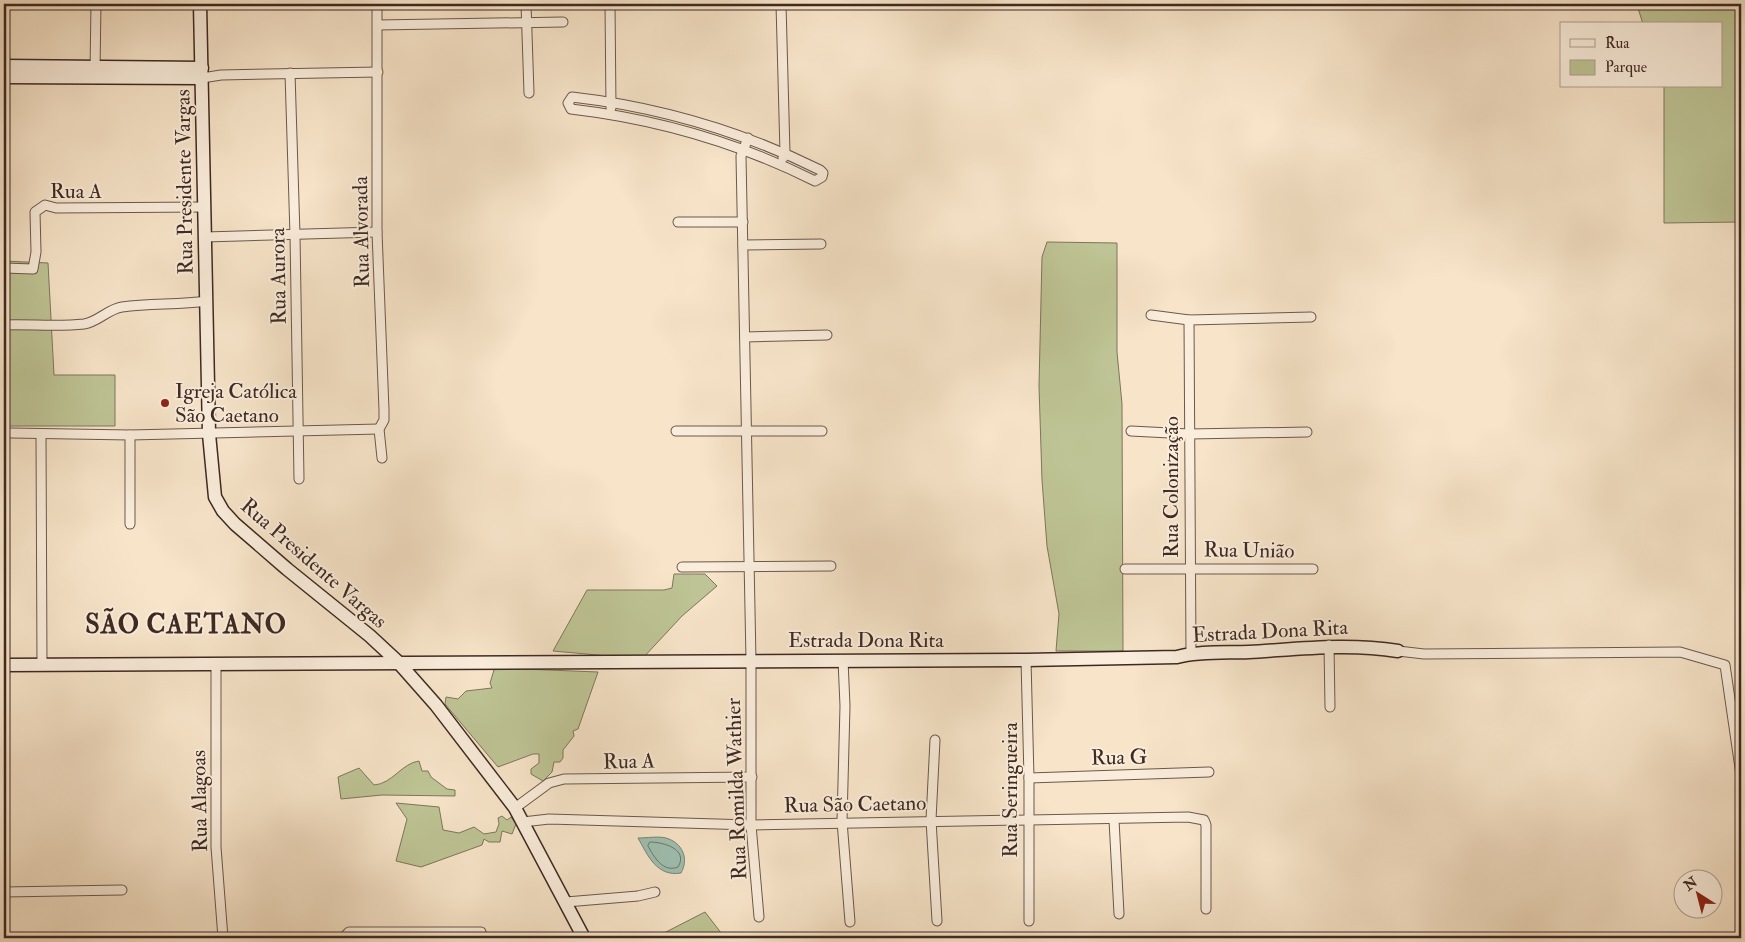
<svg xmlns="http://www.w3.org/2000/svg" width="1745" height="942" font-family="'IM FELL Double Pica',serif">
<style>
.green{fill:#bec495;stroke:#7e765c}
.water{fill:#9ebfb0;stroke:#788377}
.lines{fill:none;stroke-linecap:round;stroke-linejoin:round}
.shore{stroke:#6e7469;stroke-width:1}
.street-casing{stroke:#6c584c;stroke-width:11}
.secondary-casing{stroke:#3e2922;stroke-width:15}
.street{stroke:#faeddc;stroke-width:9}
.secondary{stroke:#faeddc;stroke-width:12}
.poi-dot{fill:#8f2418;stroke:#faeddc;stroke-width:2}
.labels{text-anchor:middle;stroke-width:4;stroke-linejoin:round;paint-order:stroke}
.street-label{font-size:21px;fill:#3e2922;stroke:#faeddc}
.poi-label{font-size:21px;fill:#3e2922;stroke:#faeddc;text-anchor:start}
.district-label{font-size:26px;font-weight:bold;letter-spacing:1px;fill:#3e2922;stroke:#faeddc}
</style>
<rect width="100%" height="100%" fill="#f7e4c9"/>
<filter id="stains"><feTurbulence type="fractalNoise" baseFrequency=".004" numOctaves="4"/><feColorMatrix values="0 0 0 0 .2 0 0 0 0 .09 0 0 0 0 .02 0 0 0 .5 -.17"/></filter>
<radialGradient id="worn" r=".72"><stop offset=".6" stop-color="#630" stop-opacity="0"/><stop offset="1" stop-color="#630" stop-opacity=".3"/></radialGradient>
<g class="green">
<polygon points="1633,4 1741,4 1741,259 1740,222 1664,223 1664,86 1721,86 1721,24 1643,24 1638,8"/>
<polygon points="1047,242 1117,243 1117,352 1122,404 1123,651 1056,651 1059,614 1047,546 1042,480 1039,386 1042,257"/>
<polygon points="4,261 48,263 54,375 115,375 115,426 4,426"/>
<polygon points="674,574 705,574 717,586 682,616 642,659 553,651 587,590 664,590 672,588"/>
<polygon points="498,668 598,672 578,729 573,731 574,736 563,750 563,758 560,762 554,762 552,772 543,781 531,774 531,769 539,763 539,754 533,754 498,767 445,704 446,697 458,699 466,691 492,688 490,683 494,670"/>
<path d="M419 761 422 771H428L431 777 447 789 455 790V796L382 795 341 799 338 777 359 768 374 785C392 784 402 763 419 761Z"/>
<polygon points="396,803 439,807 443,830 459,833 474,827 484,834 496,832 499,824 498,818 502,816 507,820 511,817 516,824 512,834 502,831 500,842 489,842 484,839 482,845 421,867 396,861 407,819"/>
<polygon points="705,912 725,938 664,938 664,933"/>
</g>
<path class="water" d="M638 838C647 838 658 836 666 838 683 843 689 859 681 873 657 877 648 856 638 838Z"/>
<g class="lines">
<path class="shore" d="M650 842C663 842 689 849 678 867 663 873 654 857 648 846Z"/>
<defs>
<g id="street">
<polyline points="377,4 377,232 384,410 384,420 379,429 382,458"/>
<polyline points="526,4 529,93"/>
<polyline points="610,4 611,108"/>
<polyline points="781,4 785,153 783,158"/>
<polyline points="378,25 563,22"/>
<polyline points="95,71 96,4"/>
<polyline points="290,73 295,235 299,479"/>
<polyline points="202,78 221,75 378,72"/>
<path d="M572 97C660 107 741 131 820 170L823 173 822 177 815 181C737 142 657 119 571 109L568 103Z"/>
<polyline points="748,138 741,156 751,660 751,825 759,917"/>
<polyline points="678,222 743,222"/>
<polyline points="205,237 377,232"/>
<polyline points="743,245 821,244"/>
<polyline points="4,268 33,269 36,252 35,212 45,205 56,208 205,207"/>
<polyline points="1151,315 1189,320 1311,317"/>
<polyline points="1189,320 1191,653"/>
<path d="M4 325C30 324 58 327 84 324 98 322 108 309 122 307 151 303 179 305 206 301"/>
<polyline points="745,337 827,335"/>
<polyline points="676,431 822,431"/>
<polyline points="1131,431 1189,434 1307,432"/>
<polyline points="11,433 130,435 379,429"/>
<polyline points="41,435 42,665"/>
<polyline points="130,435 130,524"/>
<polyline points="682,567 831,566"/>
<polyline points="1125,569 1313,569"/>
<polyline points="1329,645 1330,707"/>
<polyline points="1398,651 1424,654 1680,652 1725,665 1741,775"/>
<polyline points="843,660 845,706 842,821 850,922"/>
<polyline points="1026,660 1029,778 1029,921"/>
<polyline points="216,663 216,847 223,938"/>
<polyline points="935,740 931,820 937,921"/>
<polyline points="1029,778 1209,772"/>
<polyline points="515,808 549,783 564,779 752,777"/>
<polyline points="1114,820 1119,914"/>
<polyline points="523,822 549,819 751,825 1188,817 1204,820 1206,825 1206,909"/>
<polyline points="4,892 122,890"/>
<polyline points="566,902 638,896 655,892"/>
<polyline points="343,938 349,932 481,932"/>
</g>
<g id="secondary">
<polyline points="200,4 209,434 215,497 223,511 235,524 287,569 370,636 398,662 436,705 515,808 584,938"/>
<polyline points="4,66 202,68"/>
<polyline points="4,77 202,78"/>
<path d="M4 665 1026 660 1177 657C1201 651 1225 653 1249 652 1300 649 1347 643 1398 651"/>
</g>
</defs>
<use href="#street" class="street-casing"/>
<use href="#secondary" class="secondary-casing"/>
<use href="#street" class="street"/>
<use href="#secondary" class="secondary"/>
</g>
<circle class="poi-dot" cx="165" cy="403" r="5"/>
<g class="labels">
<g class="street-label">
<text transform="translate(184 182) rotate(-91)" y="7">Rua Presidente Vargas</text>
<text x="76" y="198">Rua A</text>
<text transform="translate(361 232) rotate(-91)" y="7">Rua Alvorada</text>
<text transform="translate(278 276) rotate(-91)" y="7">Rua Aurora</text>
<text transform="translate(1171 487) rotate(-90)" y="7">Rua Colonização</text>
<text transform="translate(1249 550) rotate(1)" y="7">Rua União</text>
<text transform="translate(314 563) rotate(41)" y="7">Rua Presidente Vargas</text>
<text transform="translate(1270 631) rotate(-3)" y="7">Estrada Dona Rita</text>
<text x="866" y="647">Estrada Dona Rita</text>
<text transform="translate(1119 757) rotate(-1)" y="7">Rua G</text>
<text transform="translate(629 761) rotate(-1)" y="7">Rua A</text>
<text transform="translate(736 789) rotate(-92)" y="7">Rua Romilda Wathier</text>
<text transform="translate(1010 790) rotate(-90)" y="7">Rua Seringueira</text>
<text transform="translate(199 801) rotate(-91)" y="7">Rua Alagoas</text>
<text transform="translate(855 804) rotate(-1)" y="7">Rua São Caetano</text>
</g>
<g class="poi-label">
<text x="175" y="398">Igreja Católica<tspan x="175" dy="24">São Caetano</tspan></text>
</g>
<g class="district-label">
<text x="186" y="633">SÃO CAETANO</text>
</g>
</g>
<rect width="1745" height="942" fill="none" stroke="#f7e4c9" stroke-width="20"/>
<rect x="5" y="5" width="1735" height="932" fill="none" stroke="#3e2922" stroke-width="2.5"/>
<rect x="10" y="10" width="1725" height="922" fill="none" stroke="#3e2922"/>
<rect x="1560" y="22" width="162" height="65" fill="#faeddc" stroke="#af9f92"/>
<rect x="1570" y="39" width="25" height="8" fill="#faeddc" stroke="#af9f92"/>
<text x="1605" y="48" font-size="15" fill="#3e2922">Rua</text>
<rect x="1570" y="60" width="25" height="15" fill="#bec495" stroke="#af9f92"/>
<text x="1605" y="72" font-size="15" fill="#3e2922">Parque</text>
<g transform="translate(1698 894) rotate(324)"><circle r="24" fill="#faeddc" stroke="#af9f92"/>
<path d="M0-4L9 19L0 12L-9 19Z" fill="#8f2418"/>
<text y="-8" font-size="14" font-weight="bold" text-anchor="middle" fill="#3e2922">N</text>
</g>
<rect width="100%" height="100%" filter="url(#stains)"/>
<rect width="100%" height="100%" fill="url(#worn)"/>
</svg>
